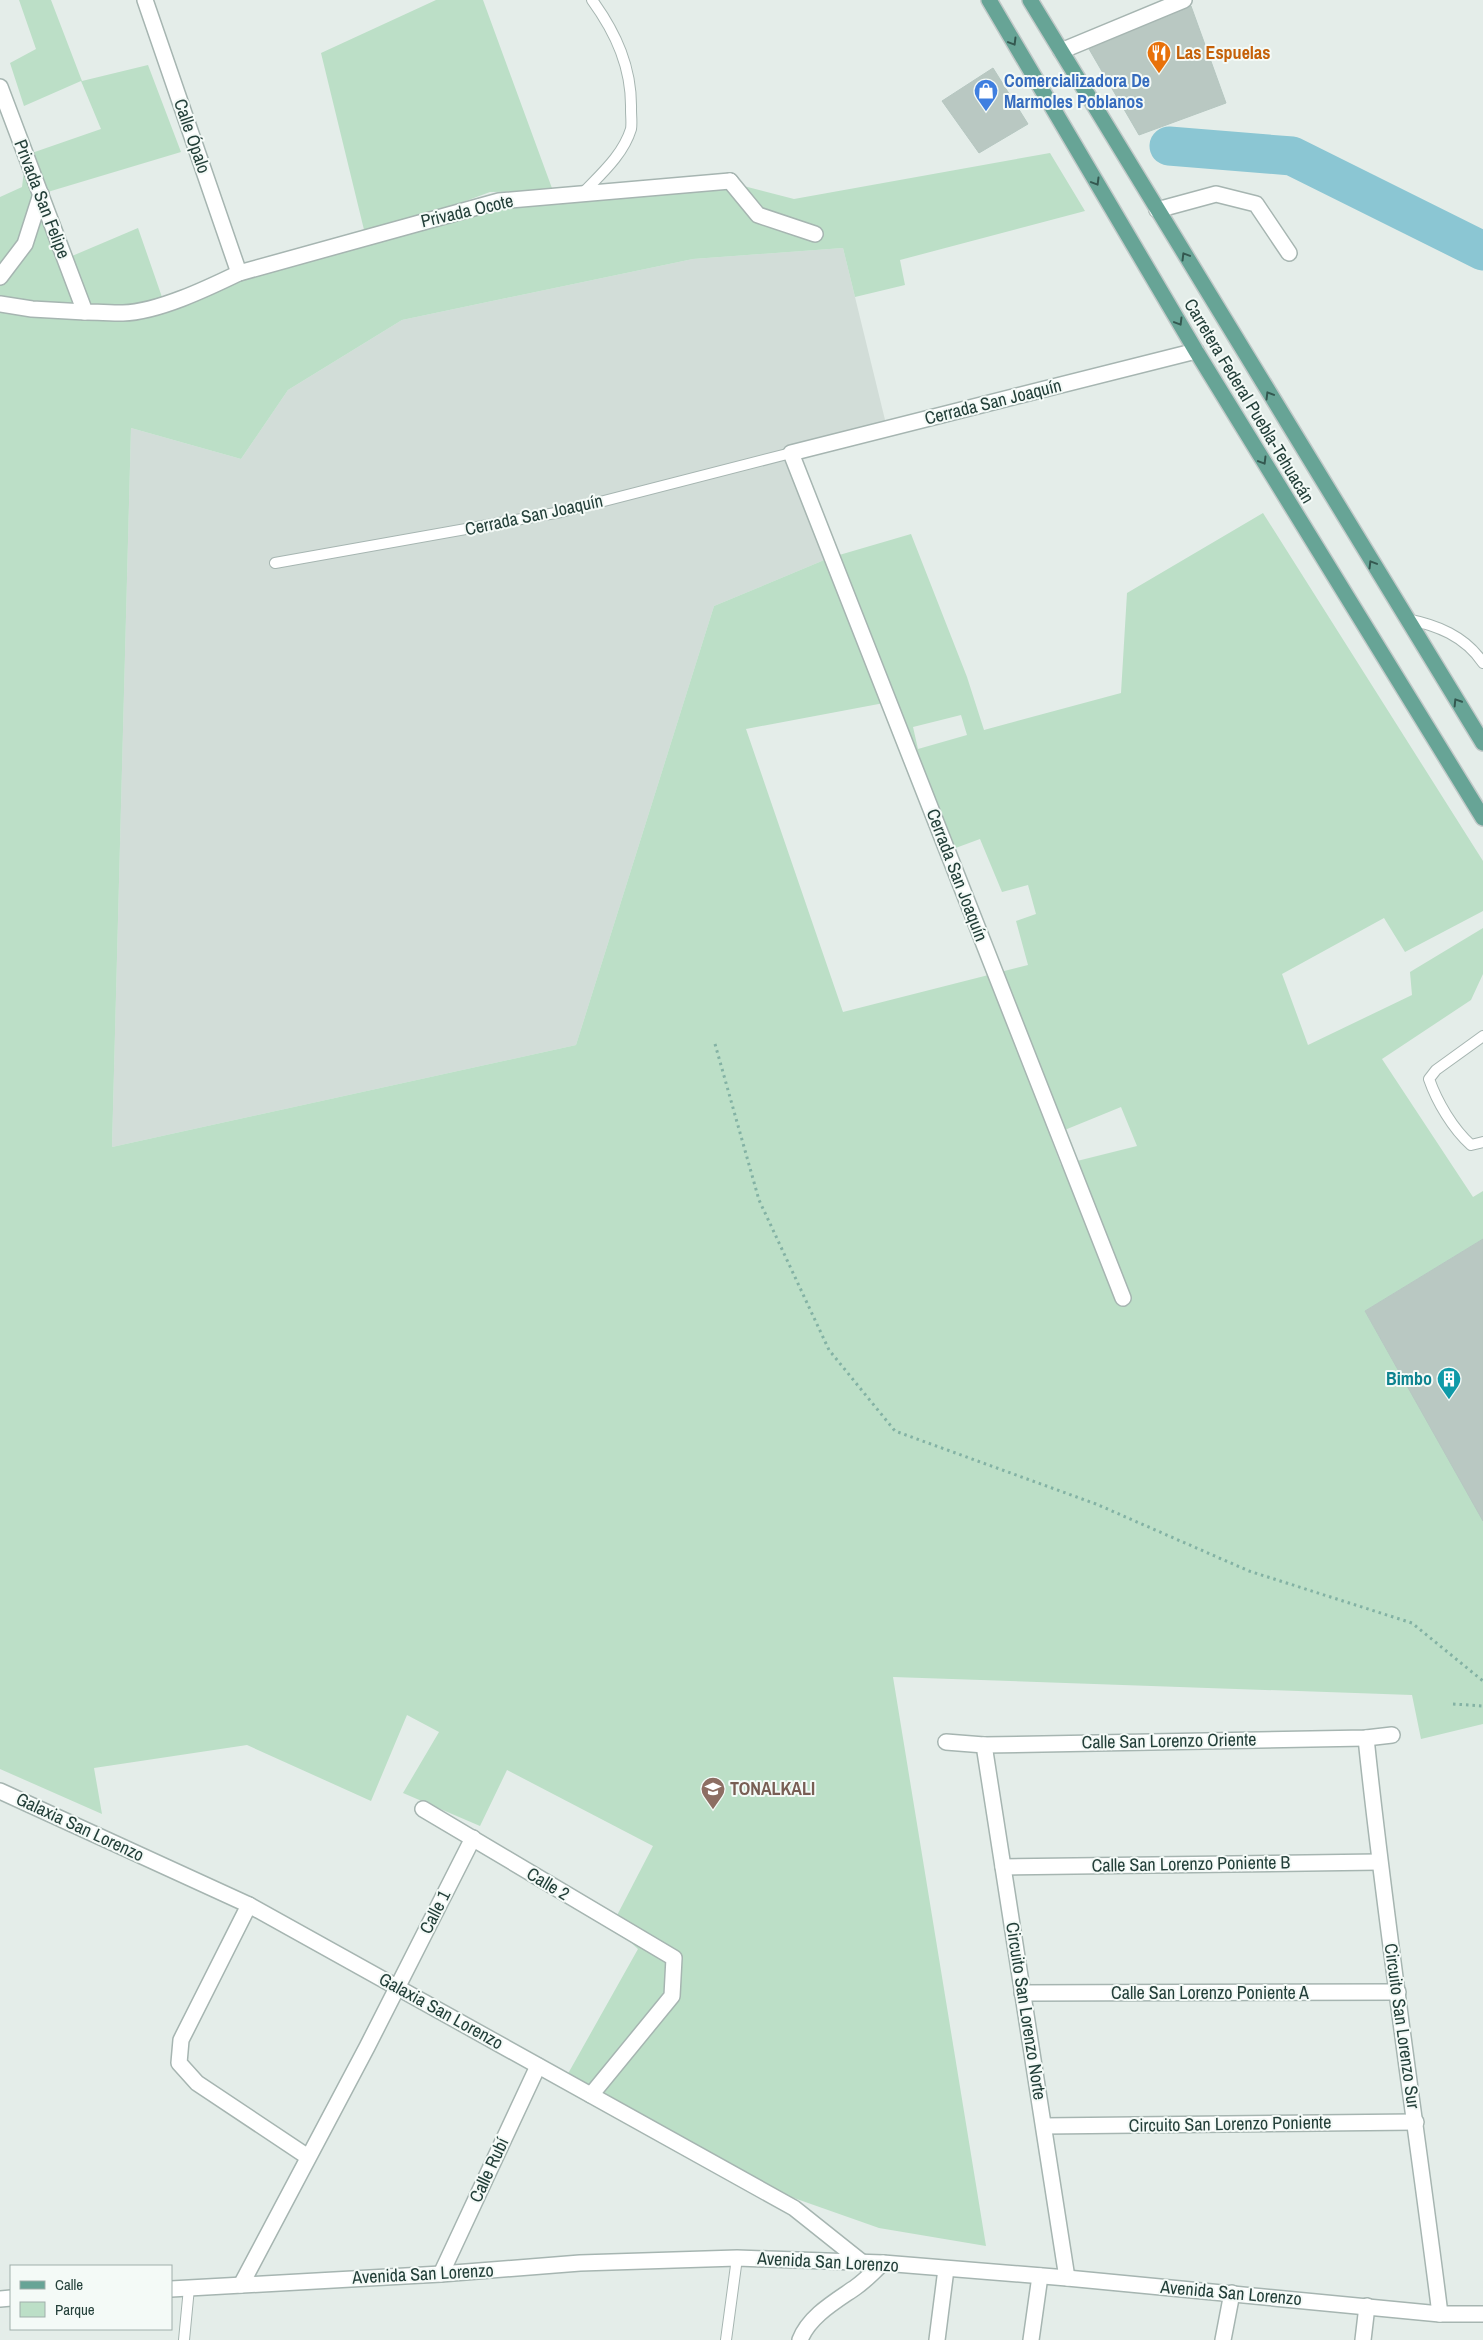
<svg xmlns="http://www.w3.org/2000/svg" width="1483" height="2340" font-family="'Archivo Narrow',sans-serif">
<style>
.built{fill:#d2ddd8}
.green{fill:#bcdfc7;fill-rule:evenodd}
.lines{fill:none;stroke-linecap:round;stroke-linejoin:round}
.river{stroke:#8bc6d3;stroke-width:39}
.building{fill:#b9c8c2;stroke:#b6c7c1}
.service-casing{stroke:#a6b5b1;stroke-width:12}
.pedestrian-casing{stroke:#a6b5b1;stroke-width:18}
.minor-casing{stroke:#a6b5b1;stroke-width:18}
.tertiary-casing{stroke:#a6b5b1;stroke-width:18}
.primary-casing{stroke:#c1c9c8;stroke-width:18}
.path{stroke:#83b2a4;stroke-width:3;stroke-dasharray:2.5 4;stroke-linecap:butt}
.service{stroke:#fff;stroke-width:10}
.pedestrian{stroke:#fff;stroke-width:15}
.minor{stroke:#fff;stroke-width:15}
.tertiary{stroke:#fff;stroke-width:15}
.primary{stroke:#67a496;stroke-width:15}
.oneway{stroke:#345850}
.labels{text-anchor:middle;stroke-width:4;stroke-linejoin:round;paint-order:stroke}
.food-label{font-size:18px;font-weight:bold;fill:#c56008;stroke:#f4faf7;text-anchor:start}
.shop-label{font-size:18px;font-weight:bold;fill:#366cbe;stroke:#f4faf7;text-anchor:start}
.street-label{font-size:18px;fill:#233f39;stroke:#f4faf7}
.culture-label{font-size:18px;font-weight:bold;fill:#0d838f;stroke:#f4faf7;text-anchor:end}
.education-label{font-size:18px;font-weight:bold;fill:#785e54;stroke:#f4faf7;text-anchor:start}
</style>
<rect width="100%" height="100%" fill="#e4ede9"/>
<polygon class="built" points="843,248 887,428 788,452 829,558 714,606 576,1045 112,1147 131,428 241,459 288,390 402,320 693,259"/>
<g class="green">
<path d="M19 0H51L82 81 148 65 181 152 41 194 65 259 138 228 163 300 495 197 732 183 794 199 1050 153 1085 211 900 260 905 285 855 297 843 248 693 259 402 320 288 390 241 459 131 428 112 1147 576 1045 714 606 829 558 911 534 967 677 984 730 1121 693 1127 593 1263 513 1483 861V911L1405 952 1384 918 1282 974 1308 1045 1412 995 1410 972 1483 928V974L1471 1000 1382 1059 1473 1197 1483 1191V1239L1365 1311 1483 1517V1724L1421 1739 1412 1695 893 1677 986 2246 879 2228 774 2191 565 2079 638 1949 612 1925 653 1846 507 1770 480 1826 403 1793 439 1732 407 1715 371 1801 247 1745 94 1768 102 1814 0 1769V197L22 187 26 155 101 129 81 81 24 106 10 63 36 49ZM884 703 942 853 980 839 1002 892 1028 885 1036 914 1016 921 1028 965 843 1012 746 729ZM961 715 967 735 918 749 913 727ZM1121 1107 1137 1146 1061 1165 1050 1136Z"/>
<polygon points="436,0 483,0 553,191 490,192 366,238 321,53"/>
</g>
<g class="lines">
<polyline class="river" points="1169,146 1292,156 1483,251"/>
</g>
<g class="building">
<polygon points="1191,6 1226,103 1139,135 1089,49"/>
<polygon points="993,68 1028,124 979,153 942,101"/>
<polygon points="1483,1239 1483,1521 1365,1311"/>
</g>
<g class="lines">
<defs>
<g id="service">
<path d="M583 193C601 174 623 155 631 129 632 123 631 116 631 110 632 68 616 33 592 0"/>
<polyline points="275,563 561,512 791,453"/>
<path d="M1406 619C1437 625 1465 636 1483 663"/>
<path d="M1483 1036 1436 1070 1429 1079C1437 1102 1453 1129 1471 1145L1483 1142"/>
<polyline points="184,2340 189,2288"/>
<polyline points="726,2340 737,2258"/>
</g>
<g id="pedestrian">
<polyline points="730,181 758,215 815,234"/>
<polyline points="0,277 25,244 41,194"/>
<polyline points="0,304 32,309 85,312"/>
</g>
<g id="minor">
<polyline points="145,0 239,273"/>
<polyline points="1061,51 1184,0"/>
<path d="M0 87 85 312C97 312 110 313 123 313 158 312 208 288 239 273L499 201 730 181"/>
<polyline points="1157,210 1216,194 1256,204 1289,253"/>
<polyline points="1123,1298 791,453 1196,351"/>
<path d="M1366 1738C1386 1931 1416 2122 1440 2314"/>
<polyline points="946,1742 984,1745 1366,1738 1392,1735"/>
<polyline points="984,1745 1067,2278"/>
<polyline points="0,1791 249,1905 794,2208 863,2263"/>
<polyline points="423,1809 674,1958 672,1996 591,2095"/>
<polyline points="1003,1867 1379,1862"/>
<polyline points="249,1905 181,2040 179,2063 197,2083 308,2157"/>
<polyline points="1022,1993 1398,1992"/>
<polyline points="1044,2126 1416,2122"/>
<polyline points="441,2274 538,2066"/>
<polyline points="241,2285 367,2047 473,1838"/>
<path d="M800 2340C809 2316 836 2301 856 2287 866 2280 874 2271 883 2263"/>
<polyline points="937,2340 946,2269"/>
<polyline points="1031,2340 1040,2276"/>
<polyline points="1223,2340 1232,2293"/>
<polyline points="1363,2340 1367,2306"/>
</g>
<g id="tertiary">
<polyline points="171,2289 441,2274 580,2263 737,2258 883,2263 1067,2278 1440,2314 1483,2314"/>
<polyline points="0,2299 11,2298"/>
</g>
<g id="primary">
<polyline points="989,0 1196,351 1483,818"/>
<polyline points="1030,0 1483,743"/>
</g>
</defs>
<use href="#service" class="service-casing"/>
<use href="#pedestrian" class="pedestrian-casing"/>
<use href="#minor" class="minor-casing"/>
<use href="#tertiary" class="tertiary-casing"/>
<use href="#primary" class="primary-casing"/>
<g class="path">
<polyline points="715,1044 759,1200 829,1350 895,1431 1096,1504 1249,1571 1412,1623 1483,1681"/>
<polyline points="1453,1704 1483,1706"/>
</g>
<use href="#service" class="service"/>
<use href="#pedestrian" class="pedestrian"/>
<use href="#minor" class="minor"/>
<use href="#tertiary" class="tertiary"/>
<use href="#primary" class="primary"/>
</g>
<defs><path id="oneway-chevron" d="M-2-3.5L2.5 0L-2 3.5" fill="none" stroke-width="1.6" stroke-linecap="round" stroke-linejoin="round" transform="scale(1.25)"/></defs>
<g class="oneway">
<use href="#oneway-chevron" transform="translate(1013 42) rotate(59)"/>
<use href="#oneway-chevron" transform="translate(1096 182) rotate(59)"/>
<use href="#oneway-chevron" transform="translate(1185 256) rotate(-121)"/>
<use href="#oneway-chevron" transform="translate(1179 322) rotate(59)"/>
<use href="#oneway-chevron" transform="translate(1269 395) rotate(-121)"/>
<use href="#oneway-chevron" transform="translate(1263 461) rotate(59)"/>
<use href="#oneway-chevron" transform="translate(1372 564) rotate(-121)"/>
<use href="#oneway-chevron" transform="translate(1457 702) rotate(-122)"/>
</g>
<defs>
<symbol id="restaurant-pin" viewBox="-11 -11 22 30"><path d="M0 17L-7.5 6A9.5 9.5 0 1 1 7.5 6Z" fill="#e8710a" stroke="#f4faf7"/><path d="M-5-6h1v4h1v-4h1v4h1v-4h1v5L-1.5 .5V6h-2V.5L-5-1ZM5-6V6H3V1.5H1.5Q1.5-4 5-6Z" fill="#fff"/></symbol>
<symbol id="shop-pin" viewBox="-11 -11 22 30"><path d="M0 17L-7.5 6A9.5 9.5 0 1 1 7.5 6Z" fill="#3f7fe0" stroke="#f4faf7"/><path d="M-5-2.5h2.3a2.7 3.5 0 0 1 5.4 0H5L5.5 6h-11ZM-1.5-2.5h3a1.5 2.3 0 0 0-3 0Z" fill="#fff"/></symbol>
<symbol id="building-pin" viewBox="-11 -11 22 30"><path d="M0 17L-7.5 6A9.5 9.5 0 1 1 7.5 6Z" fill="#0f9aa8" stroke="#f4faf7"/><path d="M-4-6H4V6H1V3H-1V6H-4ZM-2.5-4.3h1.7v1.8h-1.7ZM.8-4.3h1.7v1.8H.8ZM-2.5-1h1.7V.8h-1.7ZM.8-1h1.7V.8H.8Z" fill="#fff"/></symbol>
<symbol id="school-pin" viewBox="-11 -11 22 30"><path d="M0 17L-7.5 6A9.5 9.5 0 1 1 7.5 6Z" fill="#8d6e63" stroke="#f4faf7"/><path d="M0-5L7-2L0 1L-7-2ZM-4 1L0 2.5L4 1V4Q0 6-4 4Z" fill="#fff"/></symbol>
</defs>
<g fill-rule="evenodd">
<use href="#restaurant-pin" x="1145" y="39" width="28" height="38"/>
<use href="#shop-pin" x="972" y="77" width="28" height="38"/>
<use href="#building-pin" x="1435" y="1365" width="28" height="38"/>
<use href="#school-pin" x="699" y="1775" width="28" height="38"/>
</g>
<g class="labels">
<g class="food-label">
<text x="1176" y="59">Las Espuelas</text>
</g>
<g class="shop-label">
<text x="1004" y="87">Comercializadora De<tspan x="1004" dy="21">Marmoles Poblanos</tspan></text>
</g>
<g class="street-label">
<text transform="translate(192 136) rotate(71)" y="6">Calle Ópalo</text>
<text transform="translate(42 199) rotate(69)" y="6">Privada San Felipe</text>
<text transform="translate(467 211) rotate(-13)" y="6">Privada Ocote</text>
<text transform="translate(1249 401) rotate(59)" y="6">Carretera Federal Puebla-Tehuacán</text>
<text transform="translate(993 402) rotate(-14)" y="6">Cerrada San Joaquín</text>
<text transform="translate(534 515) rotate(-12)" y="6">Cerrada San Joaquín</text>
<text transform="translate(957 875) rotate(69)" y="6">Cerrada San Joaquín</text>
<text transform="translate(1169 1741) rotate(-1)" y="6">Calle San Lorenzo Oriente</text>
<text transform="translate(80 1827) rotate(25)" y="6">Galaxia San Lorenzo</text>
<text transform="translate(1191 1864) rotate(-1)" y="6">Calle San Lorenzo Poniente B</text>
<text transform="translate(548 1884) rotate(31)" y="6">Calle 2</text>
<text transform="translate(435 1912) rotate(-63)" y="6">Calle 1</text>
<text x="1210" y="1999">Calle San Lorenzo Poniente A</text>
<text transform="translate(441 2011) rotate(29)" y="6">Galaxia San Lorenzo</text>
<text transform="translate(1026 2011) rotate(81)" y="6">Circuito San Lorenzo Norte</text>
<text transform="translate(1402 2026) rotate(82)" y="6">Circuito San Lorenzo Sur</text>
<text transform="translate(1230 2124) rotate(-1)" y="6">Circuito San Lorenzo Poniente</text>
<text transform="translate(489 2170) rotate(-65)" y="6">Calle Rubí</text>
<text transform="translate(828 2262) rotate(3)" y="6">Avenida San Lorenzo</text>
<text transform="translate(423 2274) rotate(-3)" y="6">Avenida San Lorenzo</text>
<text transform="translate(1231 2293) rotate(5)" y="6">Avenida San Lorenzo</text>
</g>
<g class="culture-label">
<text x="1432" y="1385">Bimbo</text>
</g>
<g class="education-label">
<text x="730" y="1795">TONALKALI</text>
</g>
</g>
<rect x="10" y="2265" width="162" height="65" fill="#f4faf7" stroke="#a0afab"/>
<rect x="20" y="2281" width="25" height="8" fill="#67a496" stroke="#a0afab"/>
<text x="55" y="2290" font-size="15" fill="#233f39">Calle</text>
<rect x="20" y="2302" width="25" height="15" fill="#bcdfc7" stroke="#a0afab"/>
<text x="55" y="2315" font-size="15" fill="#233f39">Parque</text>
</svg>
